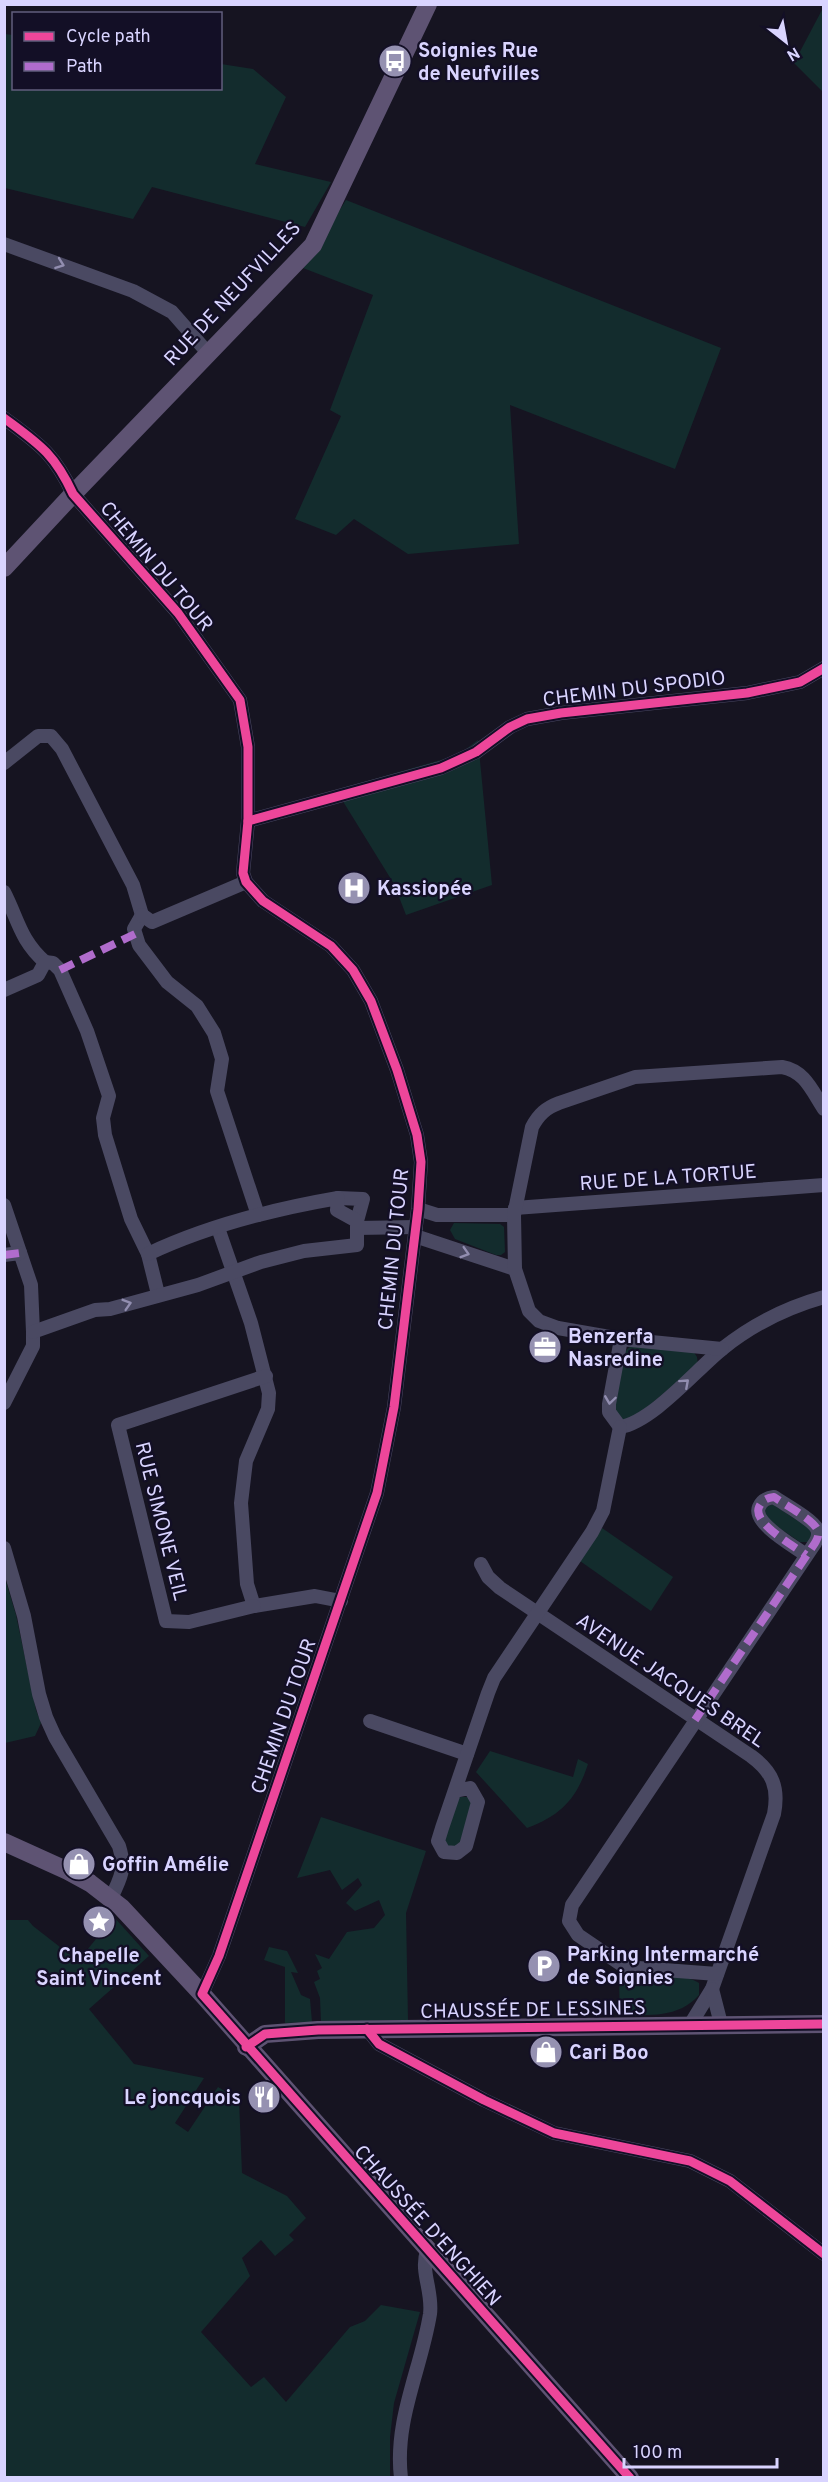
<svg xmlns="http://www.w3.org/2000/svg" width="828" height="2482" font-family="Overpass,sans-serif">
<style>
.green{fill:#132c2d}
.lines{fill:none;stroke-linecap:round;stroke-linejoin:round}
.minor{stroke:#4a4962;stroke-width:14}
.major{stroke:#5e5373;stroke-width:18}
.quiet{stroke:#b06ccc;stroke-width:8;stroke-dasharray:15 8;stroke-linecap:butt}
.cycleway-casing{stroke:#130f26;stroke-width:13}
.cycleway{stroke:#ed469a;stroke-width:9}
.oneway{stroke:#928eb0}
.labels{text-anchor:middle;stroke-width:4.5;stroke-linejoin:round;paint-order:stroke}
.poi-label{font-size:20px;font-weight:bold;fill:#d9d4ff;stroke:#130f26;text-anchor:start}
.street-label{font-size:20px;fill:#d9d4ff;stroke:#130f26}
</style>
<rect width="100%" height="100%" fill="#161421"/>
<g class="green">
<polygon points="823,8 823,92 794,63"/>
<polygon points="5,34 13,35 14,88 220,88 221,64 253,69 286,97 255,164 331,182 305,227 152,187 133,219 5,188"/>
<polygon points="346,200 721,348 675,469 510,405 519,544 408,554 354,519 336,535 295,519 341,416 330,410 373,295 303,268"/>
<polygon points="478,740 492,885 406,915 394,884 336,790 458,755"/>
<polygon points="454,1223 500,1224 504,1227 505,1252 501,1255 496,1255 455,1239 450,1230"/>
<polygon points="632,1345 693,1351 697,1357 698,1365 634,1418 627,1421 618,1418 613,1404 623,1353"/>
<polygon points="770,1505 774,1505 809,1528 812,1535 808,1542 800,1542 766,1519 765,1508"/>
<polygon points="602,1528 673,1577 651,1611 580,1561"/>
<polygon points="4,1575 16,1615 36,1710 41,1723 35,1736 5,1743"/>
<path d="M490 1751 573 1777 578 1759 588 1764C577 1798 562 1815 527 1828L476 1772Z"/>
<polygon points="460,1797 468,1797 473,1803 460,1845 453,1849 443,1843 457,1800"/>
<polygon points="321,1817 426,1851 406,1913 408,2020 321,2022 320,1998 314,1982 320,1979 317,1971 322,1968 315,1954 329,1959 347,1932 374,1928 385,1915 379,1900 355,1911 346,1903 362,1885 358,1878 342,1890 330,1870 297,1878"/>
<polygon points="114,1917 149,1956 89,2009 134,2064 204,2078 175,2123 188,2132 218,2087 239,2100 242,2173 287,2196 306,2218 289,2235 294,2240 275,2256 261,2240 242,2258 250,2276 201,2332 251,2387 264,2377 286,2402 350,2327 365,2321 381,2305 420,2312 394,2403 390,2437 390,2477 5,2477 5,1920 28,1920 33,1926 78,1961"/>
<polygon points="269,1947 287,1951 298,1973 291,1972 301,1995 310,1999 312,2022 285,2023 285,1967 264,1960"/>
<path d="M625 1975C649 1983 677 1969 699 1983V1995C677 2019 651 2014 620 2016L619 1981Z"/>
</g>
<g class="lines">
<g class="minor">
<polyline points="4,244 133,291 172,312 208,353"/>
<path d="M4 418C39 444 54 453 73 494L178 613 240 700 248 747V821L243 873 246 882 263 901 331 946 353 970 371 1001 397 1070 417 1135 421 1162 418 1209 394 1407 377 1493 219 1956 202 1994"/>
<polyline points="4,763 38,736 51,736 62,749 133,885 142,915"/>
<polyline points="248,821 441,768 476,752 510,727 527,719 561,713 747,693 800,682 824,668"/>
<path d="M4 892C18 919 20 940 45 962"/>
<polyline points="142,915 134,929 139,945 167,982 197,1006 214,1033 222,1059 217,1091 258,1215"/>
<polyline points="142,915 152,922 246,882"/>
<polyline points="4,990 38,975 45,962 53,963 60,970 87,1031 109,1096 103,1118 105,1135 131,1219 148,1254 158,1294"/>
<polyline points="338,1198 363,1199 357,1221"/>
<polyline points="4,1205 31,1285 33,1332 33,1346 4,1403"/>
<polyline points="515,1208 824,1185"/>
<polyline points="418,1209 437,1215 514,1215"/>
<polyline points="218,1228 251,1323 269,1393 268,1409 246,1461 241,1503 247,1584 254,1606 315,1596 341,1601"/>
<polyline points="357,1228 416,1227"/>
<polyline points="415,1236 515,1269"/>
<polyline points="4,1255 20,1253"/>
<path d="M33 1332 95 1310 110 1309 198 1285 261 1262 304 1251 357 1245V1221L337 1210 338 1198C274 1209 207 1226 148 1254"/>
<path d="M621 1339 558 1328 539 1321 529 1311 515 1269 514 1215 532 1127C539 1114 546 1108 559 1103L635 1077 782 1067C805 1071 812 1091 824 1109"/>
<path d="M620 1427C652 1422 695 1371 722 1349 753 1324 785 1308 824 1297"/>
<polyline points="620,1427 609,1412 609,1404 621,1339 722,1349"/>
<path d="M4 1548 24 1616 39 1694 46 1717 55 1737 119 1846C126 1868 121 1878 111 1898"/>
<path d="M481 1564 488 1577 500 1588 751 1756C773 1772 779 1788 774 1814L712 1989 690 2025"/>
<polyline points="254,1606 189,1622 166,1621 118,1425 266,1376"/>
<polyline points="370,1721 467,1754"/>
<polyline points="455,1791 470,1788 478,1802 466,1846 457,1853 444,1852 438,1841 442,1828 488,1693 494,1678 592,1532 603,1511 620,1427"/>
<path d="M717 1974 625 1967 578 1935 569 1921 572 1905 815 1543C817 1539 820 1535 817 1529 812 1519 784 1504 774 1497 767 1498 762 1500 759 1507 752 1523 794 1546 806 1555"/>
<polyline points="712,1989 721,2024"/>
<polyline points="367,2029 379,2044 484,2100 554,2133 690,2161 730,2181 824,2254"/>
<path d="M401 2478C394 2420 421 2370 430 2314 433 2291 420 2272 427 2251"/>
</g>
<g class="major">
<polyline points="4,568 73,494 313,245 428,4"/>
<polyline points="4,1842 68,1871 90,1883 121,1907 202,1994 630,2478"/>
<polyline points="246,2047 265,2034 318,2030 824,2024"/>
</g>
<g class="quiet">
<polyline points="60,970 135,934"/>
<polyline points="4,1255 20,1253"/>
<path d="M695 1720 815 1543C817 1539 820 1535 817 1529 812 1519 784 1504 774 1497 767 1498 762 1500 759 1507 752 1523 794 1546 806 1555"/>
</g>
<defs>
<g id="cycleway">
<path d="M4 418C39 444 54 453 73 494L178 613 240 700 248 747V821L243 873 246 882 263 901 331 946 353 970 371 1001 397 1070 417 1135 421 1162 418 1209 394 1407 377 1493 219 1956 202 1994 630 2478"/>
<polyline points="248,821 441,768 476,752 510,727 527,719 561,713 747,693 800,682 824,668"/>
<polyline points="367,2029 379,2044 484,2100 554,2133 690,2161 730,2181 824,2254"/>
<polyline points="246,2047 265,2034 318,2030 824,2024"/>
</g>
</defs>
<use href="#cycleway" class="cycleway-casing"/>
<use href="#cycleway" class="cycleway"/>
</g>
<defs><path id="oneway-chevron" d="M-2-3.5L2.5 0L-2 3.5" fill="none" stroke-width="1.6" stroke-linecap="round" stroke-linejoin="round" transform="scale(1.5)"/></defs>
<g class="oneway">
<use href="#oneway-chevron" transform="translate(60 264) rotate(20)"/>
<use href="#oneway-chevron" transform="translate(465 1253) rotate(17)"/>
<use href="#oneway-chevron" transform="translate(127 1304) rotate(-17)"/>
<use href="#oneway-chevron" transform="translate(685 1383) rotate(-42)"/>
<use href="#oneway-chevron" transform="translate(610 1400) rotate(98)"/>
</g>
<defs>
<symbol id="bus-disc" viewBox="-11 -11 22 22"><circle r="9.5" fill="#9591b1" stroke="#130f26"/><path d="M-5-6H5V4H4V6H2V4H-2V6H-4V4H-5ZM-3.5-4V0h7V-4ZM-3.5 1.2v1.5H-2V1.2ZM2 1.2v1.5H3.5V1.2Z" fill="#fff"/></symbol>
<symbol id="hospital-disc" viewBox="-11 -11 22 22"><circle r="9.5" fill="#9591b1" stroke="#130f26"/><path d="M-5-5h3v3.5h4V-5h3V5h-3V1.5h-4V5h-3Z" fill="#fff"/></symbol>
<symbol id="office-disc" viewBox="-11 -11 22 22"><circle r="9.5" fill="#9591b1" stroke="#130f26"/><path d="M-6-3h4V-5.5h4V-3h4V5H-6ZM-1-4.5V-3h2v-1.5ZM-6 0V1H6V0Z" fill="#fff"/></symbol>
<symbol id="shop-disc" viewBox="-11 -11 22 22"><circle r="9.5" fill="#9591b1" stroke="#130f26"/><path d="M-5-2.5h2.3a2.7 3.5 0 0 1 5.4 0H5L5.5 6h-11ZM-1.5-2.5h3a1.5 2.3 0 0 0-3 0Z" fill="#fff"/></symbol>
<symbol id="sight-disc" viewBox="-11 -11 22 22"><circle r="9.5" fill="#9591b1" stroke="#130f26"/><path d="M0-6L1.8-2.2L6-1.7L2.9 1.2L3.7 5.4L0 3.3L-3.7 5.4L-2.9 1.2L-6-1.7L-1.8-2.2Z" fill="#fff"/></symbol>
<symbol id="parking-disc" viewBox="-11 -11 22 22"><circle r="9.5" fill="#9591b1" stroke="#130f26"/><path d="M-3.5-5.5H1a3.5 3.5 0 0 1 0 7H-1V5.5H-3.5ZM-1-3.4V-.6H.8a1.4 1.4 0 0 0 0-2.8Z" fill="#fff"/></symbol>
<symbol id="restaurant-disc" viewBox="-11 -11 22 22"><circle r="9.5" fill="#9591b1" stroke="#130f26"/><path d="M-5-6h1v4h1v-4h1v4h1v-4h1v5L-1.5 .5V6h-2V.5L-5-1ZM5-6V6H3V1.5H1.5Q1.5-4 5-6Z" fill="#fff"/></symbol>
</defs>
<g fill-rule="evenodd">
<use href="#bus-disc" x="376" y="42" width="38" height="38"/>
<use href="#hospital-disc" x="335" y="869" width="38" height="38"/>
<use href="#office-disc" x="526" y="1328" width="38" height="38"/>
<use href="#shop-disc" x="60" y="1845" width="38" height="38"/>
<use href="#sight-disc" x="80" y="1903" width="38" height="38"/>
<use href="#parking-disc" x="525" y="1947" width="38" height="38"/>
<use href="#shop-disc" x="527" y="2033" width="38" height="38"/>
<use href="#restaurant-disc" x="245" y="2078" width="38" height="38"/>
</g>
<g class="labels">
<g class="poi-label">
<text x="418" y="57">Soignies Rue<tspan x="418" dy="23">de Neufvilles</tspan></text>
<text x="377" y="895">Kassiopée</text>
<text x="568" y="1343">Benzerfa<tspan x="568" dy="23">Nasredine</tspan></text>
<text x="102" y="1871">Goffin Amélie</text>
<text x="567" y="1961">Parking Intermarché<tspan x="567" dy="23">de Soignies</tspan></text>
<text x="99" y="1962" text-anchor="middle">Chapelle<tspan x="99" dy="23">Saint Vincent</tspan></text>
<text x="569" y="2059">Cari Boo</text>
<text x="241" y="2104" text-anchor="end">Le joncquois</text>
</g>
<g class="street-label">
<text transform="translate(232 293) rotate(-47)" y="7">RUE DE NEUFVILLES</text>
<text transform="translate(157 566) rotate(50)" y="7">CHEMIN DU TOUR</text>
<text transform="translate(634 688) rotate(-7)" y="7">CHEMIN DU SPODIO</text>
<text transform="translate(668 1177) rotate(-4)" y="7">RUE DE LA TORTUE</text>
<text transform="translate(393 1249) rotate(-84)" y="7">CHEMIN DU TOUR</text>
<text transform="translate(162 1521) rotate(76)" y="7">RUE SIMONE VEIL</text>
<text transform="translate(671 1680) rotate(34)" y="7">AVENUE JACQUES BREL</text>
<text transform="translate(283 1716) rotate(-71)" y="7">CHEMIN DU TOUR</text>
<text transform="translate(533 2009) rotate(-1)" y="7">CHAUSSÉE DE LESSINES</text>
<text transform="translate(428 2225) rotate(48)" y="7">CHAUSSÉE D'ENGHIEN</text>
</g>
</g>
<rect width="828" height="2482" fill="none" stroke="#d9d4ff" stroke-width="12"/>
<rect x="12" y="12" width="210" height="78" fill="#130f26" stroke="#625e7d" stroke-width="1.5"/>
<rect x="24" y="32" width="30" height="9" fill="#ed469a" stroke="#625e7d" stroke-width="1.5"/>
<text x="66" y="42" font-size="18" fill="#d9d4ff">Cycle path</text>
<rect x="24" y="62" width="30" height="9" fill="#b06ccc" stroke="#625e7d" stroke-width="1.5"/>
<text x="66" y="72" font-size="18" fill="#d9d4ff">Path</text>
<g transform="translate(786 42) rotate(149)" stroke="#130f26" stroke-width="4.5" paint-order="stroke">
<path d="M0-4.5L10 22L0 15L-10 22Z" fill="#d9d4ff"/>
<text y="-9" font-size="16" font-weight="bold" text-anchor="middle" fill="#d9d4ff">N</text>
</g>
<path d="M624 2458v9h153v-9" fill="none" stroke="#d9d4ff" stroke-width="3"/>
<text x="633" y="2458" font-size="18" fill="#d9d4ff" stroke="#130f26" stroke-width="4.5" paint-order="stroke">100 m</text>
</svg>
